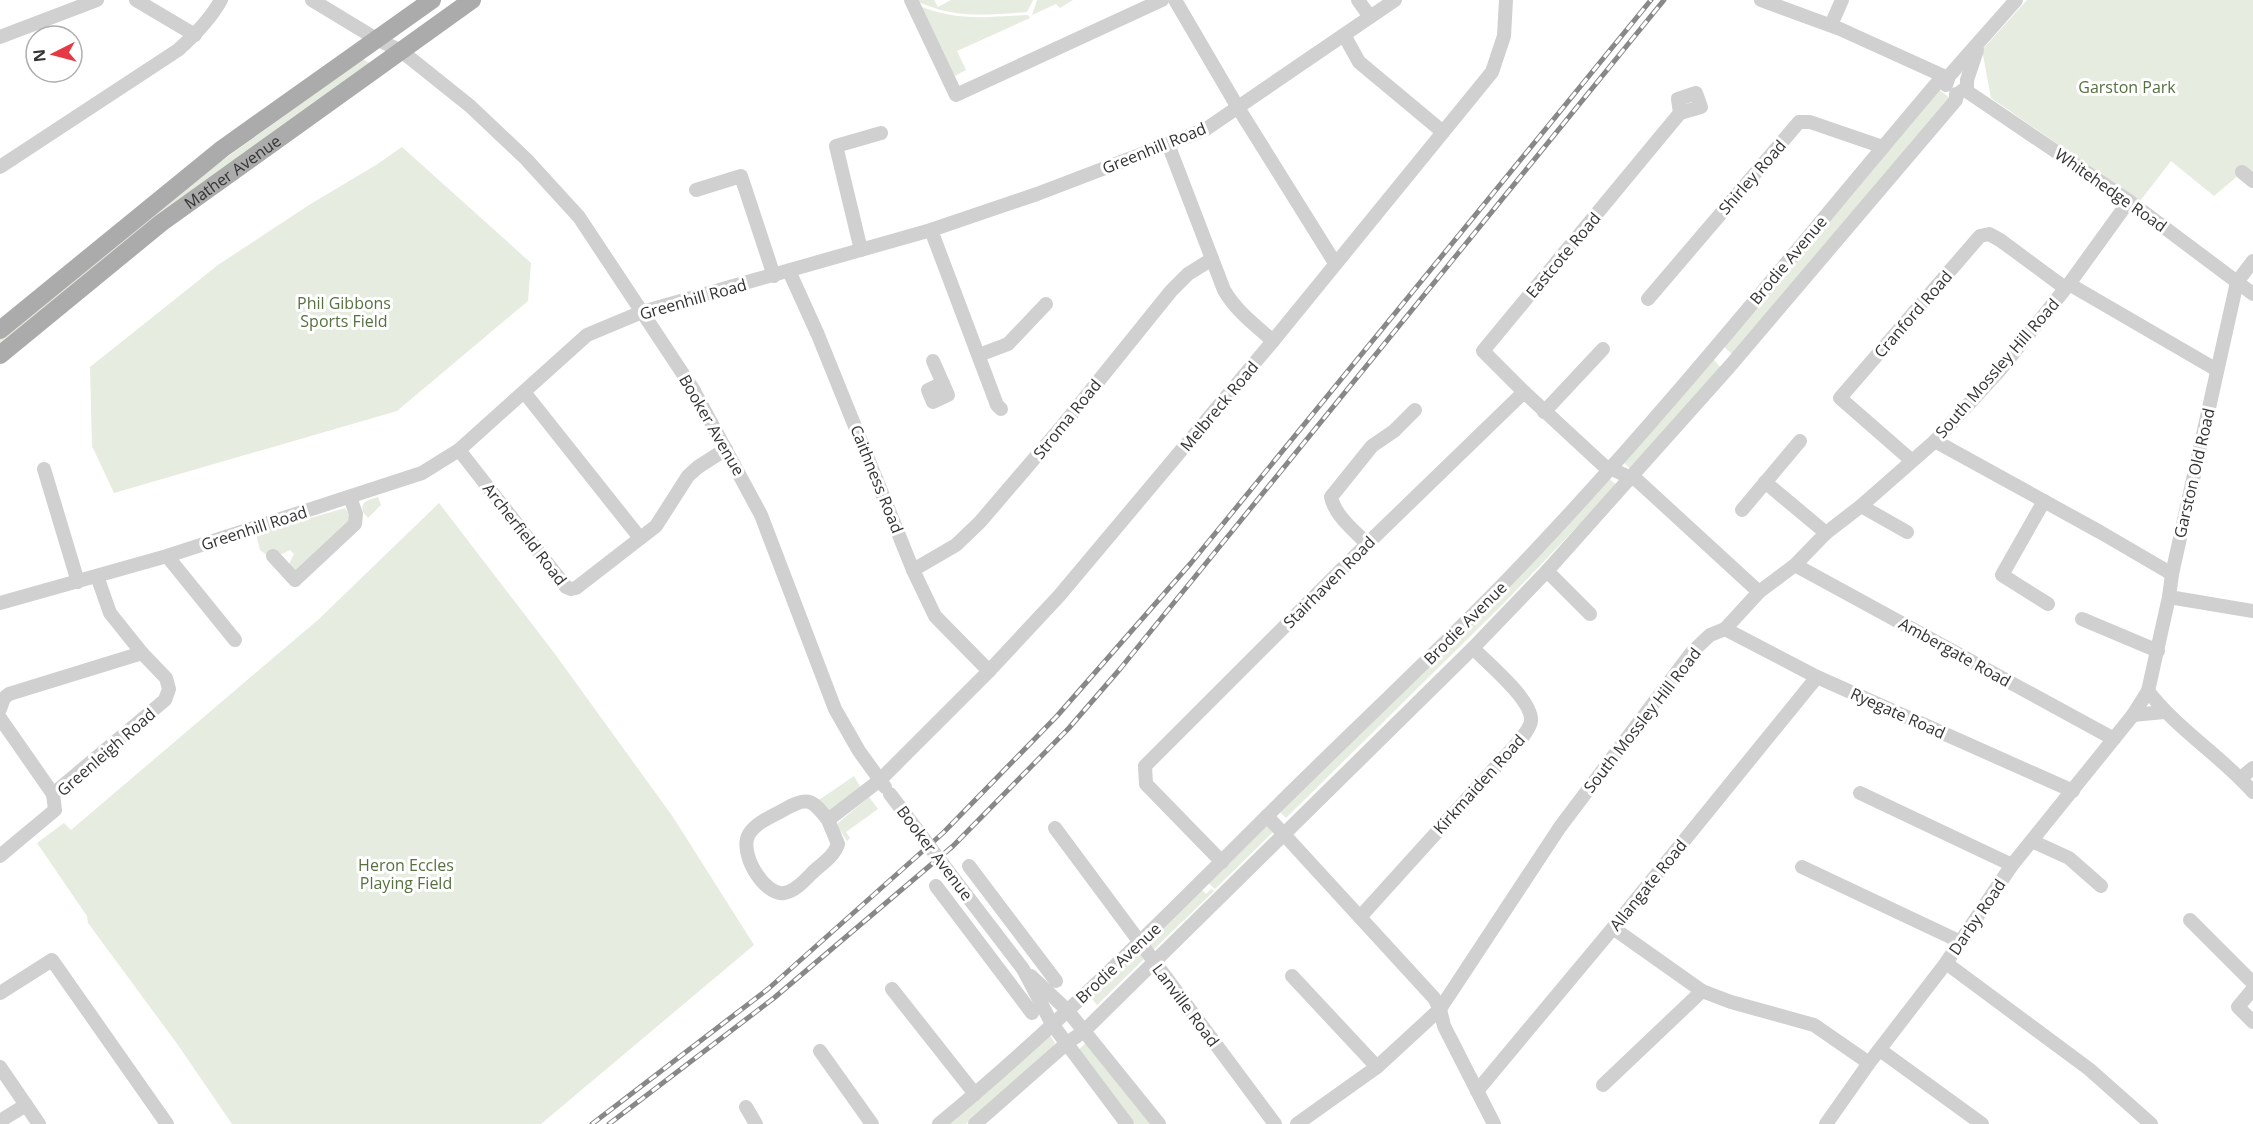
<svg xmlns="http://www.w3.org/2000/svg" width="2253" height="1124" font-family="'Open Sans',sans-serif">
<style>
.green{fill:#e6ecdf}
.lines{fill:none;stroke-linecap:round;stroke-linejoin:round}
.minor{stroke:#d0d0d0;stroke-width:14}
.major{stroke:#ababab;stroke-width:18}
.rail-casing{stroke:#888;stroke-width:5}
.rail{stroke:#fff;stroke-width:3;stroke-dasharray:9;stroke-linecap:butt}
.minor-bridge{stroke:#d0d0d0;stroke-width:14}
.labels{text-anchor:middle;stroke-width:6;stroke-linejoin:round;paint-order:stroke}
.park-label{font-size:16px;fill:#56703f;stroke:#fff}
.street-label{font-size:16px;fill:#333;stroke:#fff}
</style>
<rect width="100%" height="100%" fill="#fff"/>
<g class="green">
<path d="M914 0H934L938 7 951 0H1033L1027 12C984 15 954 19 914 0Z"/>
<polygon points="1037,0 1073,0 1060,8 1056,4 1032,15"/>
<polygon points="2027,0 2253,0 2253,183 2240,174 2214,196 2171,161 2140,201 1991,98 1982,50"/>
<path d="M915 4C955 22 986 17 1028 15L1030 18 957 51 966 70 951 78Z"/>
<polygon points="363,59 374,66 0,352 0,336 176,194"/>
<polygon points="1937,88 1950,98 1733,355 1723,346"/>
<polygon points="402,147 531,263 528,301 397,411 114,493 92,446 90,367 218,265 309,205 376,165"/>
<polygon points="1713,359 1722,369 1632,470 1624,463"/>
<polygon points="1608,478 1617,485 1505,602 1286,818 1278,810"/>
<path d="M378 497 381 505 368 518 363 512C360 501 369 500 378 497Z"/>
<polygon points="439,503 555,654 673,817 754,945 541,1124 232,1124 178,1045 88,923 87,916 37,843 64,823 71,830 319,619"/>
<polygon points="345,508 349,514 349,522 295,572 289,564 294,554 290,550 282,554 268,556 260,550 256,534"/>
<polygon points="854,776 861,788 829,811 819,800"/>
<polygon points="869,797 878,809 846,832 850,838 847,841 837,826 838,823"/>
<polygon points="1265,822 1274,831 1215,889 1206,881"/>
<polygon points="1211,889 1214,891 1152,951 1147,939 1202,890 1206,894"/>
<polygon points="1138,948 1144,959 1097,1005 1089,995"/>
<polygon points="1049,1034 1055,1043 1052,1048 966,1124 948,1124"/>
<polygon points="1087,1042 1151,1124 1135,1124 1078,1050"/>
</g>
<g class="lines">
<g class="minor">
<polyline points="136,0 195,35"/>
<polyline points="312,0 378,40 400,50 470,106 526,159 579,217 693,389 761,515 835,709 859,751 885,787"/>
<polyline points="911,0 956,95 1162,0"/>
<polyline points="1175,0 1237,106 1335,263"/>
<polyline points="1358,0 1370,17"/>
<polyline points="1761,0 1840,29 1948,78"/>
<polyline points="1831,25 1842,0"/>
<polyline points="1344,35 1359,62 1443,132"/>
<polyline points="0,37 97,0"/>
<polyline points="1946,85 1949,76 2016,0"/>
<polyline points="1965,90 2129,201 2253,294"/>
<polyline points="1958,94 1967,87 1967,80 1977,50"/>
<path d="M1168 144 1224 290C1236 311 1255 325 1273 341"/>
<path d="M0 167 178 50C195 35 210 20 221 0"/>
<polyline points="2242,172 2253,181"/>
<polyline points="696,190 741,176 774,276"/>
<polyline points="931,230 997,405 1001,409"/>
<polyline points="861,250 836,146 881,133"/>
<polyline points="789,271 818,335 913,570 935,616 989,671"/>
<polyline points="2069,284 2217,370"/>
<polyline points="1648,299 1799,122 1810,122 1883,147"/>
<polyline points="979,355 1008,344 1046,304"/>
<polyline points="933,361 948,395 933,402 928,390 943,383"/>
<polyline points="524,392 640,538"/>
<polyline points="1524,392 1483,351 1680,113 1678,99 1696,93 1701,107 1680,113"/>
<polyline points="1544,412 1603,349"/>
<polyline points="1935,441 2100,532 2172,574"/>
<polyline points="459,450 566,587 571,589 576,588 656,526 688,476 698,467 726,449"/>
<polyline points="1911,460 1840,398 1980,236 1989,234 2000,240 2065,288"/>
<polyline points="44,469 78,582"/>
<polyline points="1765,482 1826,533"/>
<polyline points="2044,501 2002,575 2048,604"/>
<polyline points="1861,506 1907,532"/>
<polyline points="1742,510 1800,441"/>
<path d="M1367 544C1354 530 1335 516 1331 497L1372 446 1394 431 1415 410"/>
<polyline points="167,556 235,640"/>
<polyline points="273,556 295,580 355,524 356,514 350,497"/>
<polyline points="1795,565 2114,739"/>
<polyline points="913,570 956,545 980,522 1063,425 1171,291 1188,274 1212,259"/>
<polyline points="1547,571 1590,614"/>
<polyline points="2169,597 2253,611"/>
<polyline points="0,603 167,556 422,473 459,450 587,335 642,312 931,230 1037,194 1168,144 1206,129 1395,0"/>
<polyline points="2082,619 2158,651"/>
<polyline points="1725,629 1817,677 2073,791"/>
<path d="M2148 691C2178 730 2220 755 2253 792"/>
<polyline points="0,709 4,698 9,694 142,653"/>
<polyline points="2133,715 2164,712"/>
<polyline points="0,718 53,794"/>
<polyline points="2241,778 2253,768"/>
<polyline points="1860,793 2012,865"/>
<polyline points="1267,816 1434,998 1440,1009 1444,1026 1494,1124"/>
<path d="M828 820C814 802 809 795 787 808 775 815 756 822 749 834 738 852 764 896 784 893 796 891 806 879 814 871 823 863 834 856 838 844L828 820 880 780 989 671 1059 596 1273 341 1492 72 1504 36 1506 0"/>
<polyline points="1055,828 1275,1124"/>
<polyline points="2032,841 2069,858 2101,886"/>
<polyline points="0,856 55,810 53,794 165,700 169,689 166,678 142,653 110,613 97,576"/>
<polyline points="1222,862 1146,784 1145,766 1367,544 1524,392 1603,465 1638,481 1759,592"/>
<polyline points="969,866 1056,981"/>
<polyline points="1802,867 1961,942"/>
<polyline points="951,875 1023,969 1052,1024 1127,1124"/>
<polyline points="936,886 1032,1013"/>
<path d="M1361 916 1522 738C1525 733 1531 726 1531 721 1533 700 1487 663 1473 648"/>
<polyline points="2190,920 2253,983"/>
<polyline points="1613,928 1702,991 1731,1002 1814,1025 1869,1063"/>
<polyline points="1946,963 2089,1069 2151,1124"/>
<polyline points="1031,976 1067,1010 1159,1124"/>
<polyline points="1292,976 1377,1067"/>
<polyline points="892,989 975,1094"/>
<polyline points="2253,989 2238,1007 2253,1022"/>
<polyline points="0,993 52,960 167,1124"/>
<polyline points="1880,1050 1982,1124"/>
<polyline points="820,1051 872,1124"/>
<polyline points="0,1067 39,1124"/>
<polyline points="1603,1085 1702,991"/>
<polyline points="1477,1091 1613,928 1817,677"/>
<polyline points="746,1107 756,1124"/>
<polyline points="0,1121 26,1105"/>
<path d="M939 1124C1055 1028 1161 922 1267 816 1354 729 1445 646 1530 556 1673 405 1802 242 1937 83L1946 81"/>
<polyline points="975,1124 1067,1043 1083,1032 1473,648 1547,571 1730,366 1956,100 1956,94"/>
<polyline points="1297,1124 1377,1067 1440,1009 1560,827 1692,652 1710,635 1725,629 1759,592 1795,565 1826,533 1861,506 1935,441 1999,371 2069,284 2129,201"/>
<polyline points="1826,1124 1869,1063 1946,963 2012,865 2133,715 2148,691 2169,597 2172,574 2237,282 2253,261"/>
</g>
<g class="major">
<polyline points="0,330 222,149 432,0"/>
<path id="s1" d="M0 355 161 223 472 0"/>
</g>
<defs>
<g id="rail">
<polyline points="592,1124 768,989 943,833 1057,716 1191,563 1651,0"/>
<polyline points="609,1124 774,998 953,846 1069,728 1120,669 1664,0"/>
</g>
</defs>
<use href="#rail" class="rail-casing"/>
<use href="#rail" class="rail"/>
<polyline class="minor-bridge" points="890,794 951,875"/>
</g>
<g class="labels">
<g class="park-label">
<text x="2127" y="93">Garston Park</text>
<text x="344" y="309">Phil Gibbons<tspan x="344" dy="18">Sports Field</tspan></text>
<text x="406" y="871">Heron Eccles<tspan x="406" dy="18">Playing Field</tspan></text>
</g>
<g class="street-label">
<text transform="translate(1154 148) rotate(-22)" y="6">Greenhill Road</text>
<text dy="6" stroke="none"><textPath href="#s1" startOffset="296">Mather Avenue</textPath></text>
<text transform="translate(1752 177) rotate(-49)" y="6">Shirley Road</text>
<text transform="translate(2111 190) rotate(35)" y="6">Whitehedge Road</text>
<text transform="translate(1563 255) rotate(-50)" y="6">Eastcote Road</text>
<text transform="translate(1788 260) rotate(-50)" y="6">Brodie Avenue</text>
<text transform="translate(693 299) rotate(-16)" y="6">Greenhill Road</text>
<text transform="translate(1913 314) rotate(-49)" y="6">Cranford Road</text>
<text transform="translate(1997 368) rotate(-49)" y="6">South Mossley Hill Road</text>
<text transform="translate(1219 406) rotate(-50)" y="6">Melbreck Road</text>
<text transform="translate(1067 419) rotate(-51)" y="6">Stroma Road</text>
<text transform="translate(712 425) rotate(60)" y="6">Booker Avenue</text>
<text transform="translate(2194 473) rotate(-77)" y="6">Garston Old Road</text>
<text transform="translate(877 479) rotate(68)" y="6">Caithness Road</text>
<text transform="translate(254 528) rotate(-18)" y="6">Greenhill Road</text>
<text transform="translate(525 534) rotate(52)" y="6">Archerfield Road</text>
<text transform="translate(1329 582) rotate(-45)" y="6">Stairhaven Road</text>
<text transform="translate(1465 623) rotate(-45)" y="6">Brodie Avenue</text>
<text transform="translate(1955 652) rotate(29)" y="6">Ambergate Road</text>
<text transform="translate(1898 713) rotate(24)" y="6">Ryegate Road</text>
<text transform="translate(1642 720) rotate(-52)" y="6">South Mossley Hill Road</text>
<text transform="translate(106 752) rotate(-41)" y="6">Greenleigh Road</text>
<text transform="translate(1479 784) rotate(-48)" y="6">Kirkmaiden Road</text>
<text transform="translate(935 853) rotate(53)" y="6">Booker Avenue</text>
<text transform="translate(1648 885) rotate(-51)" y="6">Allangate Road</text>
<text transform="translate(1977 917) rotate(-56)" y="6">Darby Road</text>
<text transform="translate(1118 963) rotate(-43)" y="6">Brodie Avenue</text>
<text transform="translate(1186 1005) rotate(53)" y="6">Lanville Road</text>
</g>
</g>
<g transform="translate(54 54) rotate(264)"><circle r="28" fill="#ffffff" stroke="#adadad" stroke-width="1.5"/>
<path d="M0-4.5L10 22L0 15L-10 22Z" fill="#e63946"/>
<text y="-9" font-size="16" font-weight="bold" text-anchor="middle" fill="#333333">N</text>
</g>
</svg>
